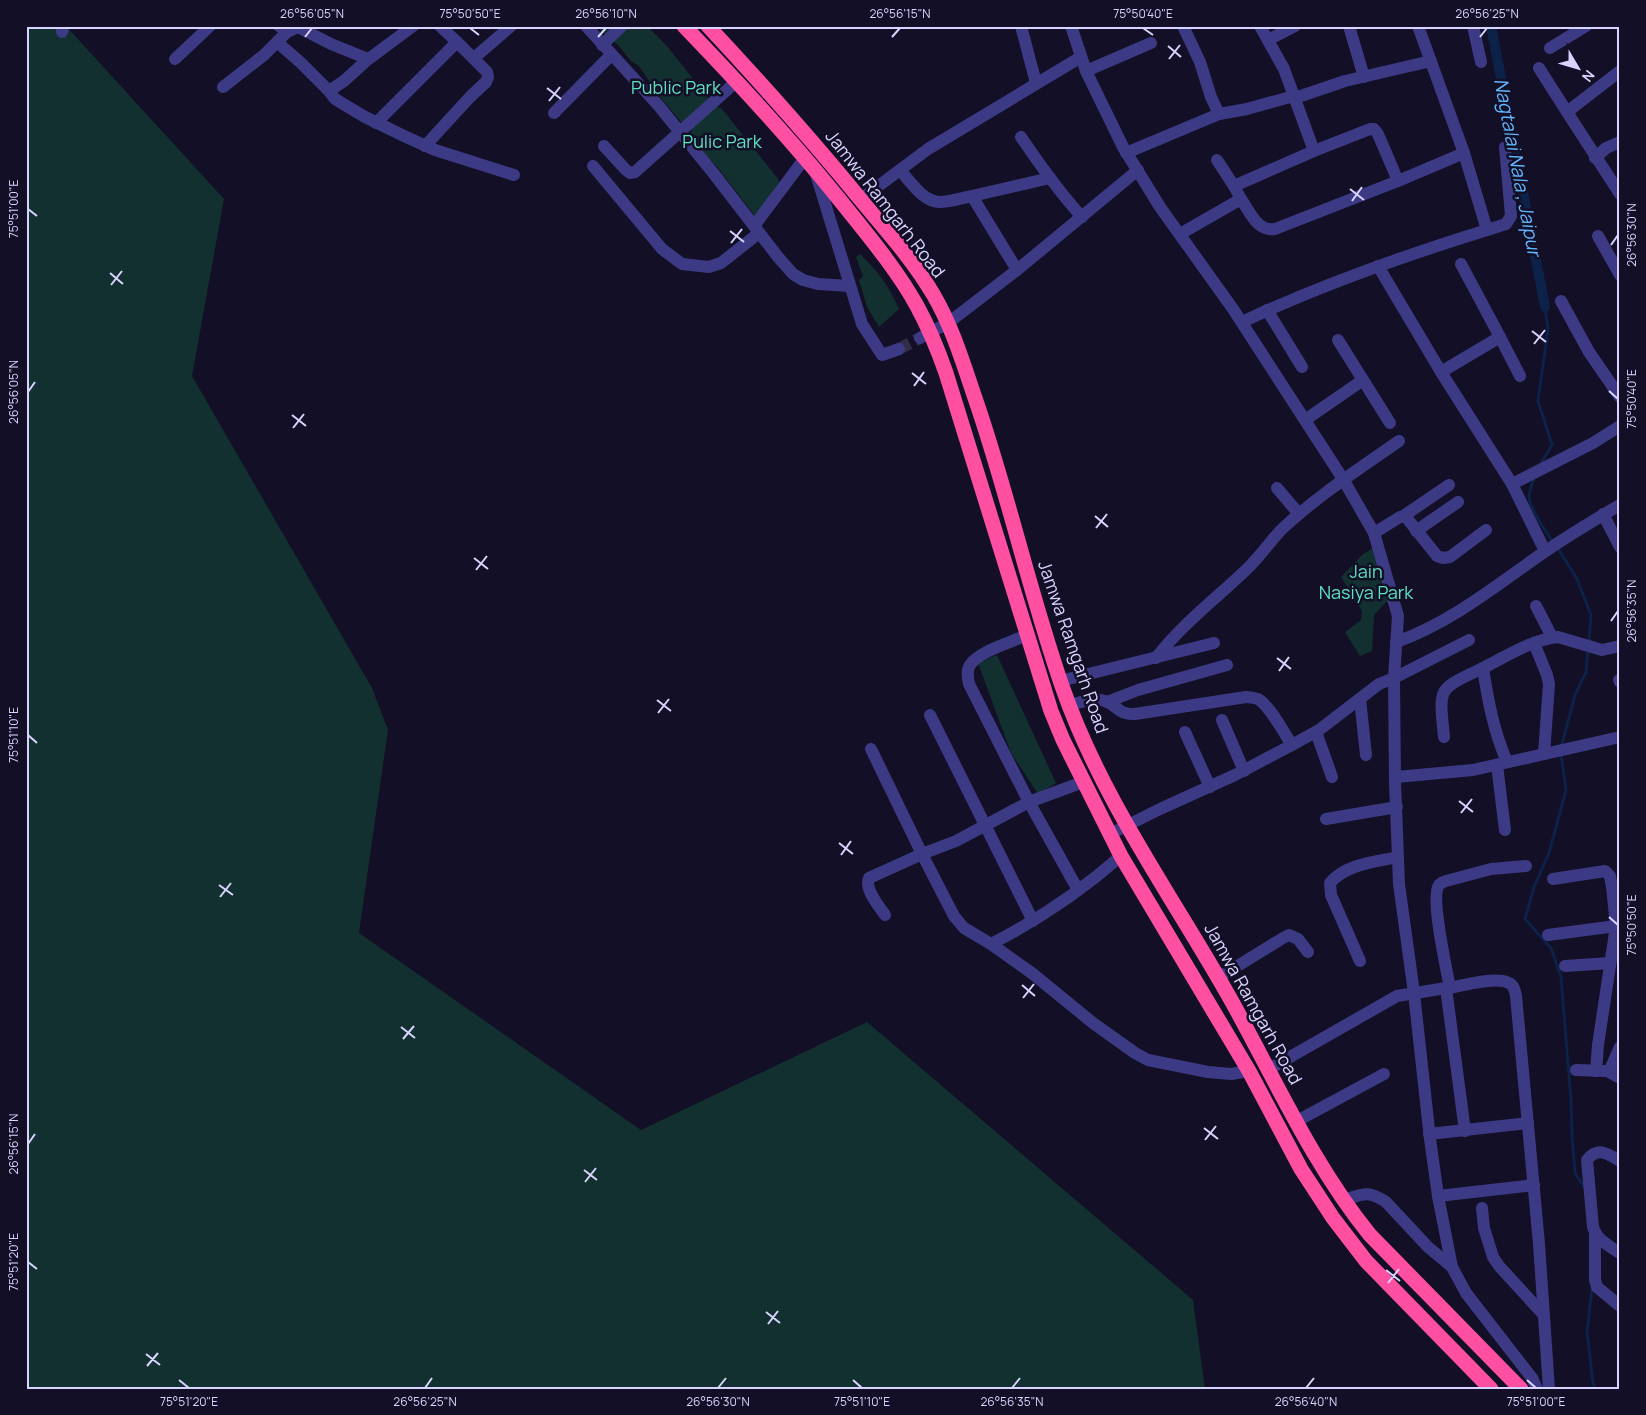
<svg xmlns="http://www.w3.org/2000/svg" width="1646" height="1415" font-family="Manrope,sans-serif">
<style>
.green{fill:#12302f}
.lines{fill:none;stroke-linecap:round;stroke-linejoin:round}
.stream{stroke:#0c2248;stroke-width:3}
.canal{stroke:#0c2248;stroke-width:10}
.minor-tunnel{stroke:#312d47;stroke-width:12;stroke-dasharray:12 6;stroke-linecap:butt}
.minor{stroke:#3d3a85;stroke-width:12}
.highway{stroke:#ff4fa3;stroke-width:15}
.ticks{fill:none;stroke:#d9d4ff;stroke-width:2}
.labels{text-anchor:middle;stroke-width:5;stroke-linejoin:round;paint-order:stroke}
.park-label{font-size:18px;fill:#5fe0c0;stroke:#130f26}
.street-label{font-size:18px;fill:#d9d4ff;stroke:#130f26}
.water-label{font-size:19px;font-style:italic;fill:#62b6ff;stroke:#130f26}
.neatline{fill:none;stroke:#d9d4ff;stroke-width:2}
.ticks-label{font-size:12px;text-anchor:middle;fill:#d9d4ff}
</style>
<rect width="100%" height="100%" fill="#130f26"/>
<g class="green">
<polygon points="26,26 66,26 224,199 192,376 372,688 388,730 359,933 641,1130 867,1022 1193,1300 1205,1389 26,1389"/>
<polygon points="597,26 647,26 666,45 711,101 682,123 659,96 639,66 631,61 618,45 605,35"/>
<polygon points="715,105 722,109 779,180 778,184 755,218 752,212 718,168 689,138 693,127"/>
<path d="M860 254C878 271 889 286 899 309L879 327 867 307 859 280 863 276 856 257Z"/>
<polygon points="1377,545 1389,599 1374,615 1372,651 1360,656 1345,632 1361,620 1362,611 1341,577 1362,555"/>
<polygon points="997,655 1056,783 1038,794 1011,753 978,663"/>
</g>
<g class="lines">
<g class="stream">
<polyline points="1541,463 1552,445 1538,401 1548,329 1545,307"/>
<path d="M1534 478C1532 484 1529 491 1529 497 1530 509 1546 532 1553 542"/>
<polyline points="1557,547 1577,579 1591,615 1589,642"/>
<polyline points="1561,748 1575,695 1586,672 1588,649"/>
<polyline points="1561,754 1566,790 1549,853 1534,887 1525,919 1551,948 1561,977 1571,1100 1572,1135 1575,1173 1585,1188"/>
<polyline points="1592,1288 1587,1332 1593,1383 1595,1389"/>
</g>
<polyline class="canal" points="1491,26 1545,307"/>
<polyline class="minor-tunnel" points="899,349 920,338"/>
<g class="minor">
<polyline points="440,26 457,42"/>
<polyline points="586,26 658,105 714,174 778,257 793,274 803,280 818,284 850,286"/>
<polyline points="1021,26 1036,83"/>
<polyline points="1071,26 1086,71 1123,147 1160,207 1233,309 1343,479 1374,533 1398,616 1394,678 1395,782 1399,884 1414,993 1430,1139 1438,1196 1452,1267 1466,1293 1532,1378 1537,1389"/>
<polyline points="1260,26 1284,69 1314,151"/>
<polyline points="1349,26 1364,77"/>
<polyline points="1473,26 1481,62"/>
<polyline points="62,32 63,26"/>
<polyline points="287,32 298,27 331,44 368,59"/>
<polyline points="1268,40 1295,26"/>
<polyline points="277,42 300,62 329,91 344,81 366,61 413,26"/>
<polyline points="602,45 622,26"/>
<polyline points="1550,48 1586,26"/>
<polyline points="474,58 511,26"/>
<polyline points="175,59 210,26"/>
<polyline points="1539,68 1567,112"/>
<polyline points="1086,71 1151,43"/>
<polyline points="1620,71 1567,112 1620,194"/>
<polyline points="223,87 264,55 287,32 279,26"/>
<polyline points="329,91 335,99 365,117 404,136 435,150 514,175"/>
<polyline points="1295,98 1345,81 1431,61"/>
<polyline points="554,113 611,55"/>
<polyline points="1219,114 1247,109 1294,96"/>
<polyline points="376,123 457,42 487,72 488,77 486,82 470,97 425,146"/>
<path d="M1021 137C1040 165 1059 192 1082 217"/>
<polyline points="604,146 626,170 630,173 635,172 737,81"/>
<polyline points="1126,153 1219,114 1211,97 1200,62 1183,26"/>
<polyline points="1595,158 1606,148 1620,142"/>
<polyline points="1217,160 1234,186"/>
<polyline points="593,166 662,249 682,264 709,267 721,263 759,233"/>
<path d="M900 170C910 181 923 202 940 202 950 202 962 198 972 196"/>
<polyline points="816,174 862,324 882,355 899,349"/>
<polyline points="1398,181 1464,153"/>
<polyline points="861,199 928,149 1081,57"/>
<polyline points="754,226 805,158"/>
<polyline points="1487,230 1506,224 1511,216 1505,147"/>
<path d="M1180 234 1241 199 1234 186 1314 151 1370 129H1374L1378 134 1398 181 1275 229C1257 232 1250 212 1241 199"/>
<polyline points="1598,236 1620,275"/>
<polyline points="1378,266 1441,372 1500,337 1461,264"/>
<polyline points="1017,270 972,196 1050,178"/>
<polyline points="1561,301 1589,352 1620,397"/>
<polyline points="1267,310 1302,367"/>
<path d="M1242 322C1321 285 1403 256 1487 230L1464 153 1418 26"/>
<polyline points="1500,337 1520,376"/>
<polyline points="920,338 948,323 1017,270 1138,170"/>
<polyline points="1338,340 1390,423"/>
<polyline points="1441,372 1512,484 1593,443 1620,426"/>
<polyline points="1305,420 1363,380"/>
<polyline points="1512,484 1545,551"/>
<polyline points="1277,488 1299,514"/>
<polyline points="1603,514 1620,547"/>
<polyline points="1402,517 1449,485"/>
<polyline points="1416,531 1458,502"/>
<polyline points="1374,533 1400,517 1406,517 1437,556 1443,558 1450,557 1486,530"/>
<polyline points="1536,606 1552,637"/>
<path d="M1027 635C1012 642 979 651 970 665 966 671 968 678 969 684L1029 802 1078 890"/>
<path d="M1396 642C1445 625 1488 592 1530 562 1559 541 1589 523 1620 505"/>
<polyline points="1534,643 1547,675 1549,684 1544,754"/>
<path d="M1156 658C1183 623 1217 598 1249 567 1260 556 1270 542 1281 530 1317 496 1359 469 1399 441"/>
<polyline points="1619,680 1620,682"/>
<polyline points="1060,681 1214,643"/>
<polyline points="1360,699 1366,755"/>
<polyline points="1107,702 1138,690 1227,665"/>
<path d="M1068 705C1079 703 1095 697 1105 701 1118 706 1119 715 1135 714L1246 697C1250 697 1254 698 1258 699 1270 706 1284 733 1292 745L1235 775 1160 809 1110 834"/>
<polyline points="930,715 1033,921"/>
<polyline points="1222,720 1244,771"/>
<polyline points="1185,732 1210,787"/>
<polyline points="1316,732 1332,777"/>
<path d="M1444 737C1439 686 1437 690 1483 668"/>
<polyline points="1292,745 1319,730 1379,684 1394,678 1469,640"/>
<polyline points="871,749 922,854 954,916 964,928 991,944 1033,974 1093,1023 1135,1053 1148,1060 1208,1072 1231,1074 1249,1071"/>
<path d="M1507 762C1494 732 1488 701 1483 668 1507 656 1531 640 1558 637L1602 650 1620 646"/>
<polyline points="1497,765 1505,830"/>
<polyline points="1396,777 1473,770 1620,737"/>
<polyline points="1326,819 1397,807"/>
<path d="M1526 866 1491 869 1446 881C1444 881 1440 884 1439 885 1430 897 1447 971 1450 988 1463 985 1497 976 1509 983 1514 985 1515 991 1516 996L1539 1244 1549 1389"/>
<polyline points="1553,879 1605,871 1610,876 1612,887 1616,926 1598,1045 1596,1071"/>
<path d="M885 915C879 906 864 889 869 878L922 854 956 841 1029 802 1083 782"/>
<polyline points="1548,935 1616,926"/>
<path d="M991 944C1038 920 1081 891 1121 856"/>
<path d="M1360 961 1331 895 1330 883C1346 864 1375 862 1398 857"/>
<polyline points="1565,966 1610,963"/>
<polyline points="1218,978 1283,938 1289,935 1298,939 1308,952"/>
<polyline points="1450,988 1446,988 1465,1131"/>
<polyline points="1620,1047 1609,1072 1620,1078"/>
<polyline points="1269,1069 1397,996 1446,988"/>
<polyline points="1576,1070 1604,1071"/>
<polyline points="1297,1121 1384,1074"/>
<polyline points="1429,1134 1528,1123"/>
<path d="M1620 1161C1608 1154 1598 1146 1587 1160L1593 1227C1597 1240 1609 1246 1620 1253"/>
<polyline points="1438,1196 1534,1185"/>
<path d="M1344 1200C1363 1194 1368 1190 1386 1202L1428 1247 1452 1267"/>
<polyline points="1482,1208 1484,1228 1493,1257 1499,1266 1543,1314"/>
<polyline points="1595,1234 1595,1280 1597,1287 1620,1306"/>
</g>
<g class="highway">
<path d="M684 26C738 82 790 138 839 199 866 233 896 268 917 306 929 328 938 350 946 373L1051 711 1063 740 1121 856 1249 1071 1301 1169 1333 1218 1366 1261 1491 1389"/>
<path d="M708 26C761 83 812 140 861 200 886 230 913 260 933 294 952 326 963 363 975 398 1008 493 1029 591 1062 686 1101 799 1173 897 1231 1000 1275 1079 1313 1165 1370 1235L1521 1389"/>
</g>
</g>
<path class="ticks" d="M470 28 479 35M1143 28 1153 35M305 37 312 28M598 37 606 28M892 37 900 28M1480 37 1487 28M1168 46 1181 57M1169 59 1180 45M547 88 561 99M549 101 560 87M1350 189 1364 200M1352 201 1362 187M28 209 37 216M730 231 744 242M731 243 742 229M1611 245 1618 235M110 273 123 284M111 285 122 271M1532 331 1546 342M1534 344 1545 330M912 373 926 384M914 386 924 372M1609 391 1618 399M28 392 35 382M292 415 306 426M293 428 304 414M1095 516 1108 527M1096 528 1107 514M474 558 488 569M476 570 487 556M1611 621 1618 611M1277 658 1291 669M1279 671 1289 657M657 700 671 711M658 713 669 699M28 735 37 743M1459 801 1473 812M1461 813 1472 799M839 843 853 854M841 855 851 841M219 885 233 895M220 897 231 883M1609 917 1618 925M1022 985 1035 996M1023 998 1034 984M401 1027 415 1038M403 1039 414 1026M1204 1128 1218 1139M1205 1140 1216 1126M28 1144 35 1134M584 1170 597 1180M585 1182 596 1168M28 1262 37 1269M1386 1270 1400 1281M1388 1283 1399 1269M766 1312 780 1323M768 1324 778 1311M146 1354 160 1365M147 1366 158 1353M179 1380 189 1388M853 1380 862 1388M1527 1380 1536 1388M425 1388 432 1378M718 1388 726 1378M1012 1388 1020 1378M1306 1388 1314 1378"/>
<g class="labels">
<g class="park-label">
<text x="676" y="94">Public Park</text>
<text x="722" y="148">Pulic Park</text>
<text x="1366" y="578">Jain<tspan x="1366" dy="21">Nasiya Park</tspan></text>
</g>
<g class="street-label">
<text transform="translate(885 204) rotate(52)" y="6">Jamwa Ramgarh Road</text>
<text transform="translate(1073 647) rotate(71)" y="6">Jamwa Ramgarh Road</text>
<text transform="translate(1253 1004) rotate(61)" y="6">Jamwa Ramgarh Road</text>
</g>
<g class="water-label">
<text transform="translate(1518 167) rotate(79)" y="7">Nagtalai Nala , Jaipur</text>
</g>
</g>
<rect width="1646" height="1415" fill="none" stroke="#130f26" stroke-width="55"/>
<g transform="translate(1578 68) rotate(128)" stroke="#130f26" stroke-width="4" paint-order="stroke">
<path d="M0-4L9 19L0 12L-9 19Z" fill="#d9d4ff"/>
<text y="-8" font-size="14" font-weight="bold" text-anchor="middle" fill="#d9d4ff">N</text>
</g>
<rect x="28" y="28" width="1590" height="1360" class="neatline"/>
<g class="ticks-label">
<text x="312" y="18">26°56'05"N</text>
<text x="470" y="18">75°50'50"E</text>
<text x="606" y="18">26°56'10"N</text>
<text x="900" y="18">26°56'15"N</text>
<text x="1143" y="18">75°50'40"E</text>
<text x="1487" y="18">26°56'25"N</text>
<text transform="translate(14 209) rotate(-90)" y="4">75°51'00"E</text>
<text transform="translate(1632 235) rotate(-90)" y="4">26°56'30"N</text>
<text transform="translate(14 392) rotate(-90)" y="4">26°56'05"N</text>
<text transform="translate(1632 399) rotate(-90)" y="4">75°50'40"E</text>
<text transform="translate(1632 611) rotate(-90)" y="4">26°56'35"N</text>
<text transform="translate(14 735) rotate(-90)" y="4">75°51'10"E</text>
<text transform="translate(1632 925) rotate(-90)" y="4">75°50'50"E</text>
<text transform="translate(14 1144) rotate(-90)" y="4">26°56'15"N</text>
<text transform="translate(14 1262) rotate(-90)" y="4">75°51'20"E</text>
<text x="189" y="1406">75°51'20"E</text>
<text x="425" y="1406">26°56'25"N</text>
<text x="718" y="1406">26°56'30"N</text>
<text x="862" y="1406">75°51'10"E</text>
<text x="1012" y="1406">26°56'35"N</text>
<text x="1306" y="1406">26°56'40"N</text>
<text x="1536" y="1406">75°51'00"E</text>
</g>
</svg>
